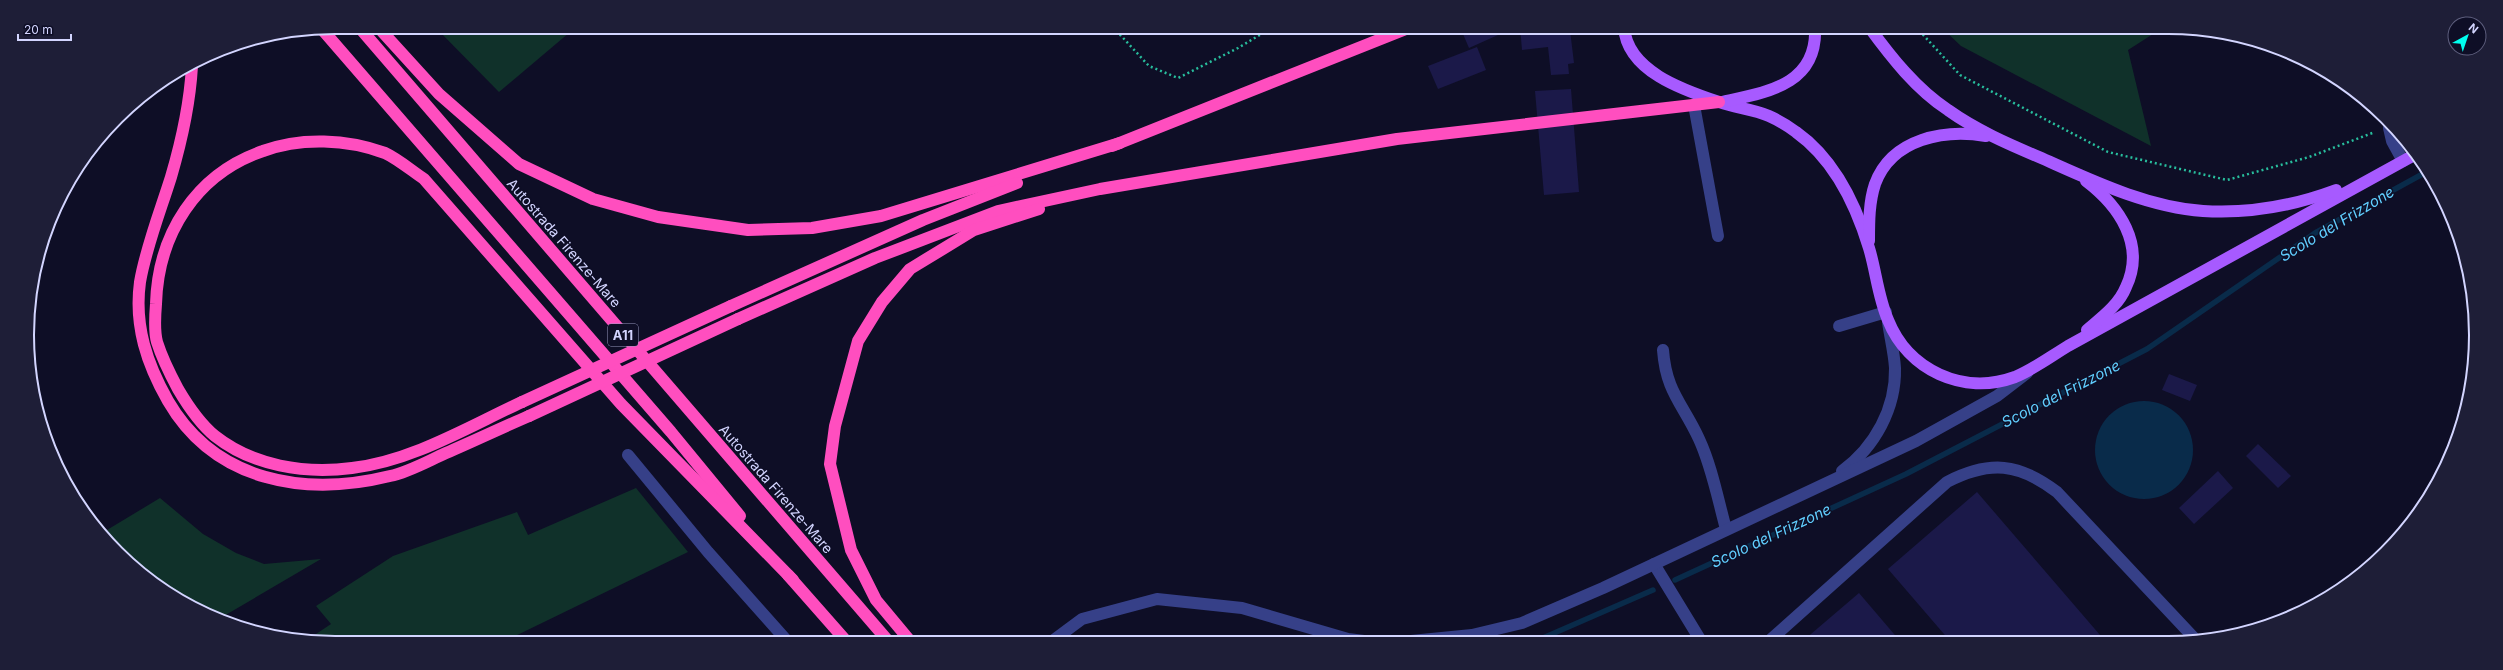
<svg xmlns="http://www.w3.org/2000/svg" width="2503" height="670" font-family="Inter,sans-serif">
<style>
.green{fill:#10312a}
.water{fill:#092b4a}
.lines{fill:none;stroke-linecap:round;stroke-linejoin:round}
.stream{stroke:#092b4a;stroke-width:5.5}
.building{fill:#1b1949}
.path{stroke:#28be9d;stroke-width:2.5;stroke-dasharray:2 3;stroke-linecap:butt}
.minor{stroke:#364088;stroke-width:12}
.major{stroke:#a75aff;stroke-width:12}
.highway{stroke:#ff4ebf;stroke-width:12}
.highway-bridge{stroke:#ff4ebf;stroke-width:12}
.labels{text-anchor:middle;stroke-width:3;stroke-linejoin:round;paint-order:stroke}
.shield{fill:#0e0e26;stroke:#9899be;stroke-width:1}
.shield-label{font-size:13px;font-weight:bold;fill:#d3d5ff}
.street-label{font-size:14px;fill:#d3d5ff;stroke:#0e0e26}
.water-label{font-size:15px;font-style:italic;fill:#61cfff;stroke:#0e0e26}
.rim{fill:none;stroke:#d3d5ff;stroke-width:2}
</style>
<rect width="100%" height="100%" fill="#0e0e26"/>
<g class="green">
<polygon points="435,27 576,27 499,92"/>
<polygon points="1941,27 2164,27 2128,50 2151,146 1961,46"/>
<polygon points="636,488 688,552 501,643 335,643 307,640 331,624 316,606 393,556 517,512 528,535"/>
<polygon points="160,498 203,534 236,553 264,564 321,559 217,620 164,591 102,533"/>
</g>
<circle class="water" cx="2144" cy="450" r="49"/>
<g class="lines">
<g class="stream">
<polyline points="1675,580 1906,474 2147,349 2315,233 2428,171"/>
<polyline points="1536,641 1653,590"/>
</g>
</g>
<g class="building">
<polygon points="1460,27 1495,27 1498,35 1469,48"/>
<polygon points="1520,27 1556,27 1556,31 1570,30 1574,63 1568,64 1569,74 1551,75 1548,47 1522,50"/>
<polygon points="1477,47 1486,70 1438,89 1428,66"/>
<polygon points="1571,89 1579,192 1544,195 1535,91"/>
<polygon points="2169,374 2197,385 2190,401 2162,390"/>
<polygon points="2258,444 2291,476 2278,488 2246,456"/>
<polygon points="2218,471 2233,488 2194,524 2179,508"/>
<polygon points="1977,492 2100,635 2094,641 1950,641 1888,569"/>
<polygon points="1859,593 1900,641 1803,641 1811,634"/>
</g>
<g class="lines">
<g class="path">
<polyline points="1113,27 1149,66 1178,78 1238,48 1273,27"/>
<polyline points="1916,27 1960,75 2108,152 2227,180 2309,157 2375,132"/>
</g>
<g class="minor">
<polyline points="1694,105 1718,236"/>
<polyline points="2392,124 2389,128 2392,141 2403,161"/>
<polyline points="1839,326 1886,312"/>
<path d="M1663 350C1666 392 1683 404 1699 439 1712 467 1718 500 1726 529"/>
<polyline points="628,455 708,552 788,642"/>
<path d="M1842 471C1875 447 1896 408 1895 368 1894 352 1890 337 1888 322"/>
<polyline points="1654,564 1701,641"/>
<path d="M1769 641 1947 482C1990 460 2019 463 2057 492L2196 640"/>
<polyline points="1051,642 1082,619 1157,599 1242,608 1348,639 1372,642"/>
<polyline points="1401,642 1472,635 1522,623 1603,588 1916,441 1997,396 2027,373"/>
</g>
<g class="major">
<path d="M1624 27C1627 71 1683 90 1719 102 1735 108 1753 109 1769 116 1778 120 1788 126 1796 132 1834 159 1856 205 1869 248 1876 271 1878 297 1888 320 1908 370 1963 396 2015 377 2034 369 2050 357 2068 346L2416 154"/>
<path d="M1869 27C1891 57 1916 89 1948 110 1976 130 2008 144 2039 157 2091 180 2146 207 2203 211 2250 214 2293 206 2336 190"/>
<path d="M1722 102C1767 92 1818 85 1815 27"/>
<path d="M2086 181C2119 206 2146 245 2126 287 2119 305 2101 318 2087 330"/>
<path d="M1869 241C1869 222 1869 202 1875 184 1892 138 1945 129 1986 136"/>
</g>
<g class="highway">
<polyline points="359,27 889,642"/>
<polyline points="378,27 439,94 519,164 593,199 658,217 748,230 812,228 881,216 1120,143"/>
<polyline points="321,28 671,432 740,516"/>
<path d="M192 66C190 102 181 143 171 177 160 212 146 247 140 282 134 326 147 364 168 401 215 482 305 497 390 476 409 472 428 461 446 453 474 441 501 428 529 416"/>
<polyline points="1112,146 1411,27"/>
<polyline points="731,306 923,220 1017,183"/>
<polyline points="738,319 875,258 998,211 1100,189 1397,139 1719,102"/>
<path d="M522 402C468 427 412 461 352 468 304 474 253 466 215 436 199 423 188 406 178 389 170 374 162 358 157 342 154 331 155 316 156 304 158 234 196 174 263 151 301 137 347 139 385 153 398 159 412 171 424 179L621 404 793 580"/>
<polyline points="788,575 847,642"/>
<polyline points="911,642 876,600 851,550 830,464 835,426 858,341 882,302 910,269 974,230 1039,209"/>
</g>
<g class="highway-bridge">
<polyline points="522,402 731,306"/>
<polyline points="529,416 738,319"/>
</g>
</g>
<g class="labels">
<rect class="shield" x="608" y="324" width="30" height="22" rx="3"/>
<g class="shield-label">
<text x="623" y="340">A11</text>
</g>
<g class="street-label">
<text transform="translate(564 243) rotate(49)" y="5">Autostrada Firenze-Mare</text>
<text transform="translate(776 489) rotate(49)" y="5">Autostrada Firenze-Mare</text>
</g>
<g class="water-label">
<text transform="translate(2337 224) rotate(-31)" y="5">Scolo del Frizzone</text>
<text transform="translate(2061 394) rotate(-27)" y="5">Scolo del Frizzone</text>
<text transform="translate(1771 536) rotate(-25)" y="5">Scolo del Frizzone</text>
</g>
</g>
<path d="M0 0H2503V670H0ZM335 34H2168A301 301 0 0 1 2469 335V335A301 301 0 0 1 2168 636H335A301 301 0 0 1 34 335V335A301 301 0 0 1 335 34Z" fill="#1e1e37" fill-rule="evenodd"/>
<path class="rim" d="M335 34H2168A301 301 0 0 1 2469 335V335A301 301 0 0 1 2168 636H335A301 301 0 0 1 34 335V335A301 301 0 0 1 335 34Z"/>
<g transform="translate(2467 36) rotate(40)"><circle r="19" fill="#0e0e26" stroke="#5d5e7d"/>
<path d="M0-3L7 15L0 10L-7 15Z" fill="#00feef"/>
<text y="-6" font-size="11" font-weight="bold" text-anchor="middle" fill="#d3d5ff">N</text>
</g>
<path d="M18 34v6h53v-6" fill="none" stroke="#d3d5ff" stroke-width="2"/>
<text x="24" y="34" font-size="12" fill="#d3d5ff" stroke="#0e0e26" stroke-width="3" paint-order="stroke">20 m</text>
</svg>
